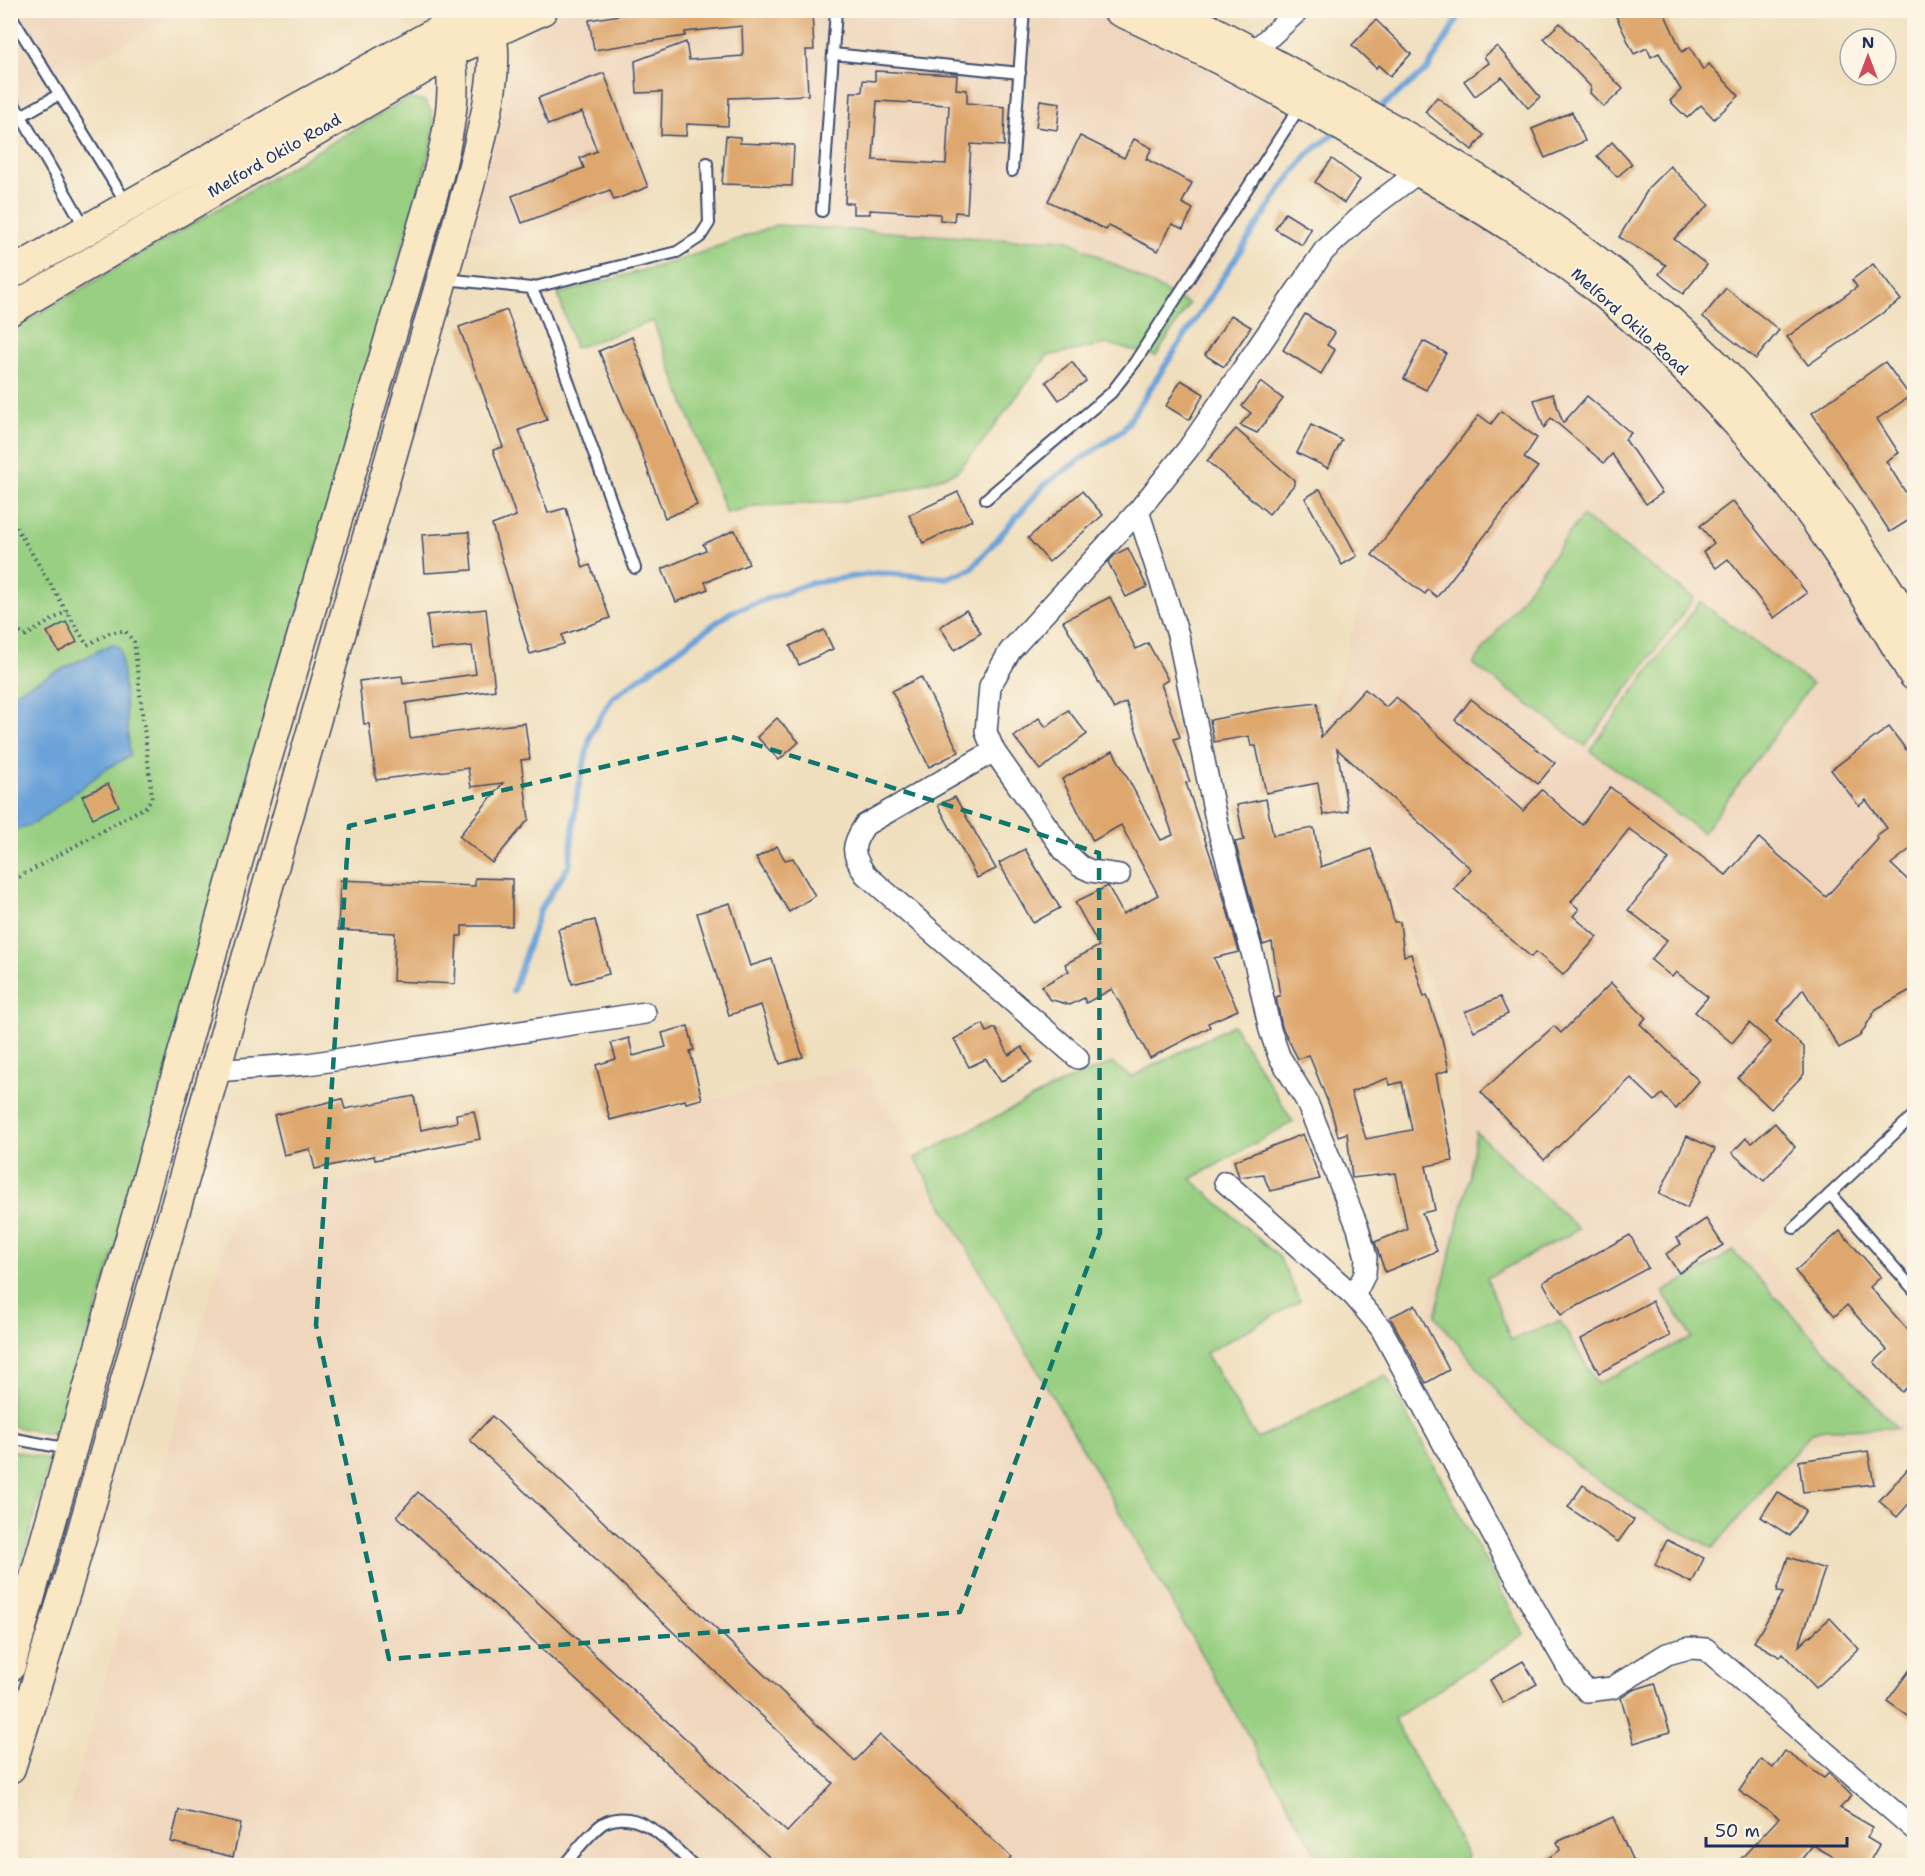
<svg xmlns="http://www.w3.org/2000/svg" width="1925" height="1876" font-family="'Shantell Sans',sans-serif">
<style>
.built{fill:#efd6bc}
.green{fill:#98cf82;stroke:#5a7f70;stroke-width:1.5}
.water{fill:#6ba2d9;stroke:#43689c;stroke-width:1.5}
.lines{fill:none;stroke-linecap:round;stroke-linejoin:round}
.stream{stroke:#6ba2d9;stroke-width:6}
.building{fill:#dea76e;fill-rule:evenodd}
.service-casing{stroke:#3b496c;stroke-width:14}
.minor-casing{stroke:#3b496c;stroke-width:24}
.secondary-casing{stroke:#3b496c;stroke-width:33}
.path{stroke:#3b496c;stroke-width:4;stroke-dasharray:1.5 4.5;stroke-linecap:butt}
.service{stroke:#fff;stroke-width:10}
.minor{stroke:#fff;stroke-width:21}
.secondary{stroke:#fae7c3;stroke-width:30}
.marked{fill:none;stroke:#0f766e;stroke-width:4.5;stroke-dasharray:12 8;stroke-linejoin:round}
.labels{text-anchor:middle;stroke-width:4.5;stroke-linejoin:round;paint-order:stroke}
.street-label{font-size:16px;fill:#1b2f5e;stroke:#fcf5e5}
</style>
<rect width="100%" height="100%" fill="#fcf5e5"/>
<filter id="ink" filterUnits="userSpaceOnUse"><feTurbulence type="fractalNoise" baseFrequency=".0167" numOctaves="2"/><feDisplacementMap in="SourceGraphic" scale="12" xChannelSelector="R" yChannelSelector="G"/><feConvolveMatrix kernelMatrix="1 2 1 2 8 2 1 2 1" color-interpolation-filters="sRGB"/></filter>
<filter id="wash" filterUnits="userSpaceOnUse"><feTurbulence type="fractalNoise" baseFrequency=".008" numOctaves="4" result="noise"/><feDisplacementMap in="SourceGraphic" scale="24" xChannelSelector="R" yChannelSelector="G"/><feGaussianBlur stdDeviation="1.35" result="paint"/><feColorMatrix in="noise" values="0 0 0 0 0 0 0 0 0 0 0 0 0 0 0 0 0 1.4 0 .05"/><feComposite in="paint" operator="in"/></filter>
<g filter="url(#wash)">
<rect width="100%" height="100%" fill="#f0dfbe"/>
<g class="built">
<polygon points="11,11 181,11 11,109"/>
<polygon points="571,11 1086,11 1119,24 1219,73 1300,123 1189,304 1066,239 1012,240 803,227 811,104 696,105 627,112 653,191 492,244 466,241 496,140 512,73 524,43 538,26"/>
<polygon points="1431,199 1456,210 1563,281 1674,375 1728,434 1823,554 1914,703 1914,889 1720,1095 1805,1175 1746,1234 1914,1434 1822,1442 1808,1449 1716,1558 1641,1520 1580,1478 1514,1422 1426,1322 1457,1182 1464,1120 1448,1027 1324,732 1370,566 1323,485 1348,438 1258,374 1320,288 1374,233 1415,201"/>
<polygon points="862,1066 1323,1865 53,1866 235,1206"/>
</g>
<g class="green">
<path d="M406 99 423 100C442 118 431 142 426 165L124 1220 58 1436 11 1426V330Z"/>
<polygon points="776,225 1012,240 1066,239 1189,304 1156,356 1107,344 1047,356 981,444 956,472 906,490 840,502 756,506 726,513 653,321 575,348 558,294 683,259"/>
<polygon points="1582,516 1694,598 1585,746 1473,664"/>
<polygon points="1700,602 1812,684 1703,833 1590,750"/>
<polygon points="1233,1025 1293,1122 1191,1179 1279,1257 1300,1301 1206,1353 1257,1439 1386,1375 1524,1634 1394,1719 1467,1856 1463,1865 1323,1865 915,1158 1064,1082 1112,1063 1131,1077"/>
<polygon points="1476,1132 1579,1229 1487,1278 1511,1340 1560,1321 1597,1384 1692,1337 1663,1292 1733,1251 1897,1428 1823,1429 1811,1433 1713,1548 1655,1519 1589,1474 1517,1415 1435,1316 1469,1179"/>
<polygon points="11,1450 50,1460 11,1601 10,1450"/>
</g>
<polygon class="water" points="112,644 118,646 121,653 130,756 106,769 35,823 11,832 11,697 18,691"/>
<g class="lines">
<g class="stream">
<polyline points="1376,111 1427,70 1463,10"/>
<polyline points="513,991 540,910 569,866 577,795 591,733 612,698 731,612 811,583 878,573 947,578 971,569 1045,484 1123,430 1281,189 1308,154 1335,133"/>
</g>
</g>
<g id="blocks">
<g class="building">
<polygon points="649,10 812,10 814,50 806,50 808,95 729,98 728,126 687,124 686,136 661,135 662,92 637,93 635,61 686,42 689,60 743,56 742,26 685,32 685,36 594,50 589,20"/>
<polygon points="1629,10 1663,10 1682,52 1690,47 1703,70 1709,64 1739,96 1714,119 1701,105 1687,118 1670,101 1681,90 1659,53 1651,57 1647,48 1634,54 1616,16"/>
<polygon points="1376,20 1411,54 1390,76 1378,65 1376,68 1352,45"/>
<polygon points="1560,23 1623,89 1604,107 1590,93 1591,87 1544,38"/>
<polygon points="1497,46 1540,97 1528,108 1502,77 1475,96 1464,81 1489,63 1484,57"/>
<path d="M875 71 957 75 956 89 967 90V103L1005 107 1004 146 971 144 967 213 955 212 954 221 940 220V214L870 210V214H853V203H845L851 92H862L863 80 875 81ZM877 101 949 105 946 164 873 160Z"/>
<polygon points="604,73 648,187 614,200 610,190 522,223 512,196 584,168 580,158 597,151 582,112 548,125 538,98"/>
<polygon points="1437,97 1484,135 1472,150 1425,112"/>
<polygon points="1040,100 1060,103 1057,130 1036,127"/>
<polygon points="1572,112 1585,141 1545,158 1532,129"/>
<polygon points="726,136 740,137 740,143 794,145 792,186 722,184"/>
<polygon points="1080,136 1124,158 1134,139 1152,148 1146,159 1192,183 1182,203 1193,209 1183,229 1172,224 1158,251 1109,226 1106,230 1048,201"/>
<polygon points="1612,142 1632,164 1617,177 1597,156"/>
<polygon points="1332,159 1360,180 1344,203 1315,182"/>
<polygon points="1670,166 1709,205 1674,239 1707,265 1683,294 1659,274 1666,265 1619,237 1650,186"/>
<polygon points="1285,213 1311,229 1302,245 1275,229"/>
<polygon points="1873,264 1901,300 1808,365 1787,337 1857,287 1852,280"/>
<polygon points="1726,288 1779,330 1756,359 1703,317"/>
<polygon points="507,310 547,420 519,430 548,513 566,508 583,568 590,565 610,618 562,635 564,644 530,654 492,525 516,516 493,450 503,447 459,327"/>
<polygon points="1305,314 1335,333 1327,345 1335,350 1321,374 1283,350"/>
<polygon points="1231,315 1251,327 1224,367 1205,355"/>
<polygon points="632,337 697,505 665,518 637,440 599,351"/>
<polygon points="1423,341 1446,353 1426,390 1404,379"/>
<polygon points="1072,362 1086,381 1059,400 1046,382"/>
<polygon points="1885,362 1910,396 1877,419 1899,453 1886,461 1914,506 1914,517 1890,532 1812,413"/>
<polygon points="1181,380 1204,394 1189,420 1166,406"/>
<polygon points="1261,382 1283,399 1257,433 1240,425 1251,413 1242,406"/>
<polygon points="1553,394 1563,423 1587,396 1631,433 1625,439 1662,493 1646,504 1612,454 1604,463 1551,418 1544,428 1534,400"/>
<polygon points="1501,411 1537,438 1524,458 1538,467 1437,597 1428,590 1425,594 1372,555 1479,415 1491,424"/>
<polygon points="1311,425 1342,440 1328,468 1297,453"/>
<polygon points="1236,429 1294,480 1294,485 1269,514 1207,461"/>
<polygon points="1320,489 1357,556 1342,565 1305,498"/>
<polygon points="1082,491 1103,515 1049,562 1028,538"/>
<polygon points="958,492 972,520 923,543 909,515"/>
<polygon points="1733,501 1807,593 1774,618 1728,559 1716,568 1703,552 1714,543 1700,526"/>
<polygon points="735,530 749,564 705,582 708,589 676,602 662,569 706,550 703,544"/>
<polygon points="469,532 472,570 425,573 422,535"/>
<polygon points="1128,548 1147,587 1126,597 1108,562 1116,554"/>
<polygon points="1110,597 1136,649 1148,643 1168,680 1161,684 1180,737 1174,739 1190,782 1186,783 1219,881 1239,952 1214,958 1238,1010 1208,1023 1210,1027 1150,1058 1112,989 1086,1003 1084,998 1070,1005 1049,999 1042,986 1069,971 1065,964 1099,946 1075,902 1108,886 1123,914 1158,895 1121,825 1093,841 1062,779 1113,751 1161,840 1173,835 1126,702 1114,709 1063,621"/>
<polygon points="486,609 495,690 406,703 410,738 525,723 530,759 521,760 529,819 492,863 459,836 503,783 471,787 468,768 376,780 369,724 364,724 359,681 402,676 403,684 476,674 472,646 431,650 427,615"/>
<polygon points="966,610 981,633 955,650 940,627"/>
<polygon points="66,622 77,642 59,652 47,632"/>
<polygon points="824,630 833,649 799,665 790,646"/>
<polygon points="921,677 959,752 929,767 892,691"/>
<polygon points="1365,689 1386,707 1396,697 1523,811 1542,790 1582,825 1610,787 1726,875 1759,838 1826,897 1878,839 1876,836 1887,828 1866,800 1859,806 1831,770 1889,727 1914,760 1908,766 1914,774 1914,846 1891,864 1914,886 1914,988 1876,1009 1860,1036 1839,1048 1803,989 1776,1022 1804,1047 1804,1074 1771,1109 1738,1078 1771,1042 1749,1023 1732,1043 1695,1012 1708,997 1676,972 1672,977 1651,960 1667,940 1628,910 1669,859 1629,829 1571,902 1579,909 1573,916 1597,937 1563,975 1536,952 1531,957 1454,889 1471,869 1337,749 1348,811 1323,815 1318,783 1266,793 1256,746 1251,746 1249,736 1214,742 1210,720 1267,709 1317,703 1321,737"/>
<polygon points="1471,699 1555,763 1538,784 1455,720"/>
<polygon points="1068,710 1087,734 1040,770 1014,737 1039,718 1046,727"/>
<polygon points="777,718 799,742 779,760 757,737"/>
<polygon points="108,784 119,806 93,818 82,796"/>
<polygon points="955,797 996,869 977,878 938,805"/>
<path d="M1266 799 1273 835 1314 828 1321 867 1371 849 1385 884 1394 922H1400L1404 956 1411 954 1424 997 1427 995 1442 1039 1449 1070 1436 1074 1453 1161 1426 1166 1435 1210 1422 1213 1437 1251 1385 1272 1375 1242 1407 1229 1396 1173 1352 1178 1347 1133 1338 1136 1331 1110 1309 1055 1298 1059 1282 1027 1276 997 1280 996 1272 942 1263 945 1235 842 1244 840 1237 805ZM1388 1078 1390 1085 1402 1082 1412 1130 1366 1139 1351 1092Z"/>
<polygon points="777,846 785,860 793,858 815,896 789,912 756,858"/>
<polygon points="1025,849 1060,908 1033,923 999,863"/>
<polygon points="475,878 512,879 512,926 462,926 462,936 457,936 455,984 393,981 395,933 338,930 340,880 475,886"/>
<polygon points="730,903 750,966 772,959 803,1057 780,1064 761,1005 729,1015 697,913"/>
<polygon points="595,920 609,974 572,984 558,929"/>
<polygon points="1611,983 1646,1018 1640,1024 1699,1081 1676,1109 1662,1094 1655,1101 1631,1078 1544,1160 1481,1092 1554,1026 1561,1033"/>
<polygon points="1500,997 1508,1014 1474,1031 1465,1012"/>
<polygon points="983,1024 987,1032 995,1028 1009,1055 1022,1047 1032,1062 1001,1082 986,1059 969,1067 954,1039"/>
<polygon points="688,1026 694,1050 690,1051 702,1099 686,1103 685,1100 610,1120 596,1065 616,1059 611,1043 629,1038 633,1056 666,1047 662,1033"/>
<polygon points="414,1096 421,1130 457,1122 456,1114 474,1111 480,1139 375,1160 374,1156 315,1169 310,1149 284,1155 274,1115 342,1099 345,1109"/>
<polygon points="1775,1123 1795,1147 1764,1181 1732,1153 1746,1138 1752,1143"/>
<polygon points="1303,1134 1320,1179 1270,1191 1263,1174 1239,1177 1234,1161"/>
<polygon points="1687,1136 1715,1149 1687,1208 1659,1194"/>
<polygon points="1706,1219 1723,1245 1679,1273 1666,1254 1681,1244 1677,1238"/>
<polygon points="1840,1231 1881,1277 1870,1287 1914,1337 1914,1381 1902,1392 1874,1362 1887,1350 1847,1305 1835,1316 1795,1271"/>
<polygon points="1630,1235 1648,1268 1561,1315 1543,1282"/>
<polygon points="1652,1301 1670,1336 1599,1373 1581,1339"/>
<polygon points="1415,1305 1449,1370 1426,1383 1390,1317"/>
<polygon points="492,1416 855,1761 880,1735 1011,1857 1003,1866 779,1866 397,1516 418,1492 787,1832 833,1783 470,1440"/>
<polygon points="1868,1451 1874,1484 1803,1492 1799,1461"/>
<polygon points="1914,1462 1914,1498 1897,1517 1879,1501"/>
<polygon points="1583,1485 1634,1520 1618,1542 1568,1507"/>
<polygon points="1777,1492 1806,1510 1790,1536 1761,1517"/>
<polygon points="1667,1540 1704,1558 1692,1583 1655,1565"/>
<polygon points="1788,1557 1825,1569 1799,1646 1830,1618 1859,1649 1816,1688 1783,1653 1780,1657 1754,1642 1783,1593 1777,1591"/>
<polygon points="1523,1661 1537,1684 1503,1703 1490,1680"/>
<polygon points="1914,1664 1914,1720 1887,1701"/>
<polygon points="1655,1683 1670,1732 1634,1743 1621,1698 1633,1690"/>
<polygon points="1785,1751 1824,1778 1829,1773 1852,1796 1840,1808 1873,1827 1867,1838 1879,1845 1867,1866 1849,1866 1813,1845 1796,1866 1734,1866 1779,1818 1739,1791 1761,1759 1773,1768"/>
<polygon points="179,1810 241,1824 233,1857 171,1842"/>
<polygon points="1613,1817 1635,1866 1536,1866 1560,1850 1557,1842"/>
</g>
</g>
</g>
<g filter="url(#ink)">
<use href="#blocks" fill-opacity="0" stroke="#3b496c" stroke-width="1.5"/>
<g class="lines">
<defs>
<g id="service">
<polyline points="10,14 127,204"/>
<polyline points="833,54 1020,73"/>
<polyline points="10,97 86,229"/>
<polyline points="21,116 58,95"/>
<polyline points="1012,171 1024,10"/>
<polyline points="822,211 836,10"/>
<polyline points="445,279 531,288 543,311 635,568"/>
<polyline points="531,288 677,252 700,237 709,223 707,163"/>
<polyline points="986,499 1111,393 1135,362 1301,105"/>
<polyline points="1830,1194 1914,1290"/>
<polyline points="1794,1228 1914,1115"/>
<polyline points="10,1438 69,1449"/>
<path d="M563 1866C573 1855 594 1827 606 1822 641 1807 671 1845 694 1866"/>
</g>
<g id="minor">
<polyline points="1252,53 1299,10"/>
<polyline points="1138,511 1178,635 1217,824 1256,967 1270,1030 1279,1056 1306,1100 1358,1228 1366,1257 1365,1274 1354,1296"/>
<path d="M994 751 865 825C851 846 851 853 865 874L1078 1058"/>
<polyline points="1119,875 1091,871 1080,866 1065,852 994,751 986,732 990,686 1010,651 1138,511 1188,449 1324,251 1368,210 1420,171"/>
<polyline points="215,1071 308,1064 645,1013"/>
<polyline points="1225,1182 1354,1296 1381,1328 1513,1572 1573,1676 1587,1691 1612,1688 1667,1654 1689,1648 1706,1649 1914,1829"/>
</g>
<g id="secondary">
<path d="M1118 10C1223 57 1324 114 1422 173 1484 209 1545 245 1600 290 1654 334 1705 387 1752 439 1815 510 1866 594 1914 675"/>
<path d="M1171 10C1230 39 1288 72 1346 103 1508 192 1656 287 1776 431 1827 493 1870 563 1914 630"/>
<polyline points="10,274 293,111 461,19"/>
<polyline points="10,310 451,52 542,10"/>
<path d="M10 1666 264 767 438 175C451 124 460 80 444 28"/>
<path d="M10 1768 67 1586 469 185C478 149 502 66 490 32 488 24 483 17 480 10"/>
</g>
</defs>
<use href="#service" class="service-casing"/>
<use href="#minor" class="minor-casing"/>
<use href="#secondary" class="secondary-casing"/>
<g class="path">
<polyline points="10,517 87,645 111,632 125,631 134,642 152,796 147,806 10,882"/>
<polyline points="10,626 25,636 67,611"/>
</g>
<use href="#service" class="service"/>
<use href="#minor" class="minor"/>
<use href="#secondary" class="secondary"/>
</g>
</g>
<path class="marked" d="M732 737 1099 853 1100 1233 960 1612 389 1659 316 1325 349 826Z"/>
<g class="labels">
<g class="street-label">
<text transform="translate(274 155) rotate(-30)" y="6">Melford Okilo Road</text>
<text transform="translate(1630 321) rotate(42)" y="6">Melford Okilo Road</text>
</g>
</g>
<rect width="1925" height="1876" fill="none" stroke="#fcf5e5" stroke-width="36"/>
<g transform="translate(1868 57)"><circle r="28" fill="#fcf5e5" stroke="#a2a6af" stroke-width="1.5"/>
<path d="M0-4.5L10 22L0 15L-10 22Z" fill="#d1495b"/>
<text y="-9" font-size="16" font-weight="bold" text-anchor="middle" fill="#1b2f5e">N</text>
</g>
<path d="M1706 1837v9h141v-9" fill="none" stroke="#1b2f5e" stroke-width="3"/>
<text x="1715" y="1837" font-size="18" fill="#1b2f5e" stroke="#fcf5e5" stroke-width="4.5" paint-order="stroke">50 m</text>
</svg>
